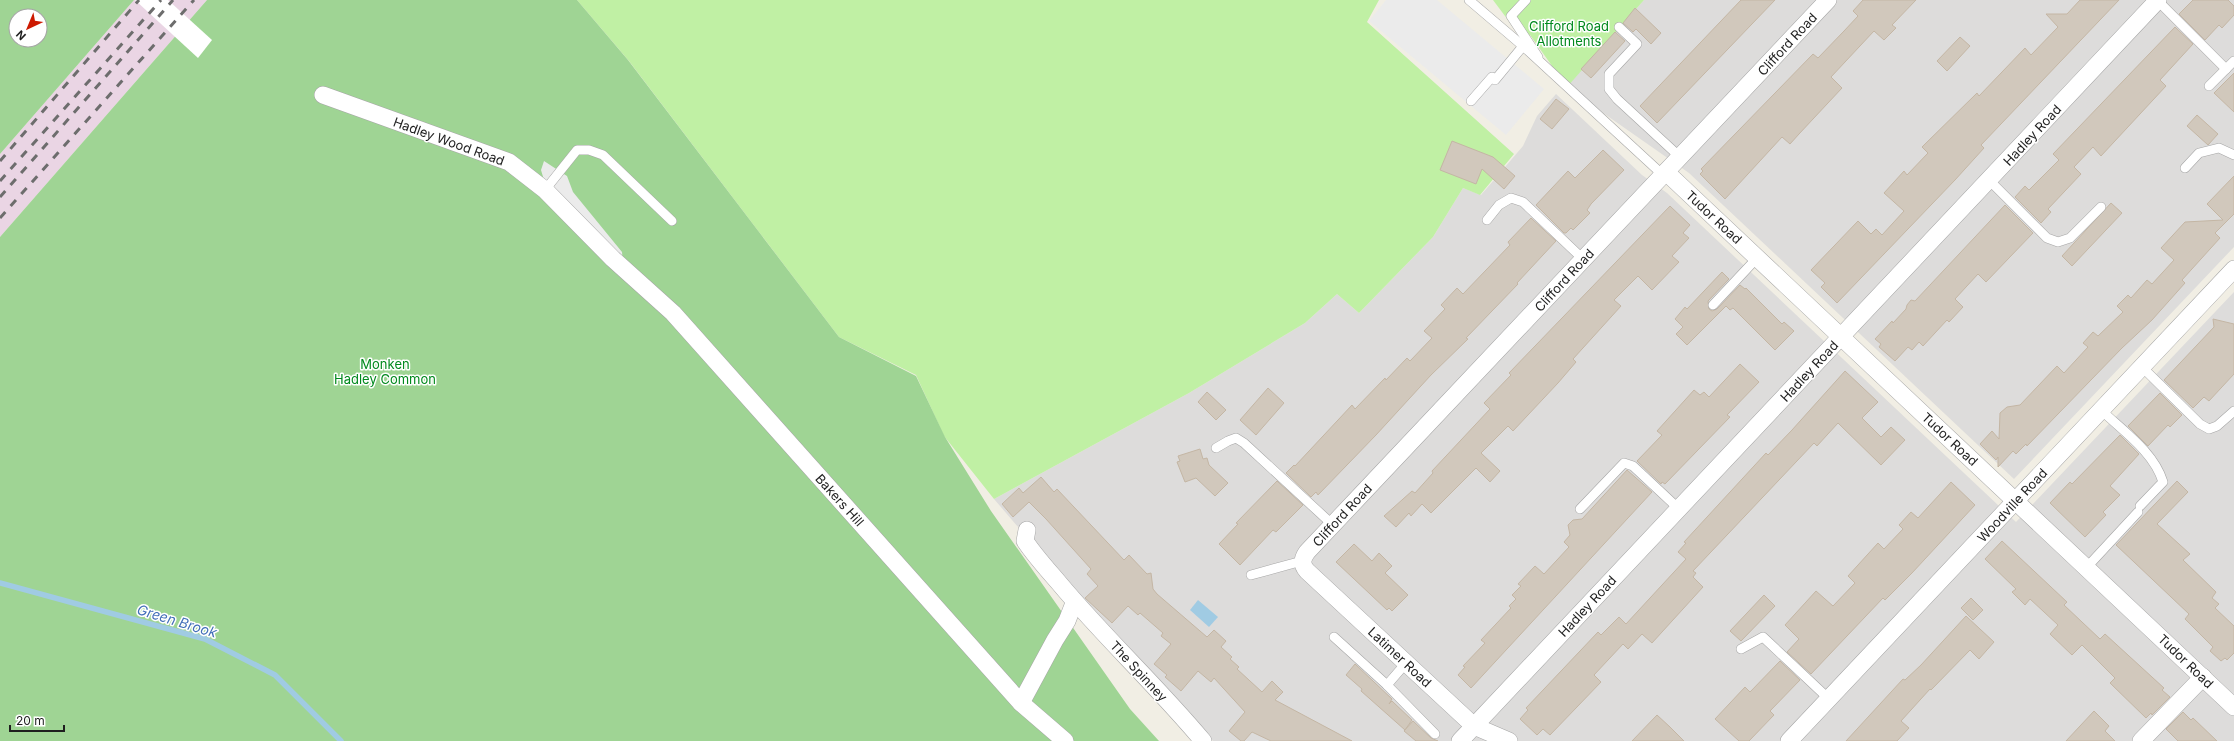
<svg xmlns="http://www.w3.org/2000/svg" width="2234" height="741" font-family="Inter,sans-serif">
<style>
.residential{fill:#dddcdb}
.industrial{fill:#ead5e4}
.grass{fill:#c0f0a4}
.forest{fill:#9fd494;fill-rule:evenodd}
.parking{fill:#ebebeb}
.water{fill:#a0cbe3}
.pier{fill:#fff}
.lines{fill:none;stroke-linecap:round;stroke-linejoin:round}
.stream{stroke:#a0cbe3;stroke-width:5.5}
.building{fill:#d1c8bc;stroke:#c4b6a4}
.lane-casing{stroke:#a6a6a6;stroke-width:10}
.street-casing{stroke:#a6a6a6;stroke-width:18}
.lane{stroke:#fff;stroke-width:9}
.street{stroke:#fff;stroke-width:17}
.rail{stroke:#6d6d6d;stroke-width:3;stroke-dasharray:8 8;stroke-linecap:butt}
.labels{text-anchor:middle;stroke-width:3;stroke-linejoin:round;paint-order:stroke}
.park-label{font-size:13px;fill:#00891d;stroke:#fff}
.street-label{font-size:13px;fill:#1f1f1f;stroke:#fff}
.water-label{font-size:14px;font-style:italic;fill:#416eb8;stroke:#fff}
</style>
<rect width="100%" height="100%" fill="#f1eee4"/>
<g class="residential">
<polygon points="1644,0 2234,0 2234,247 2014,479 1689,173 1566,87"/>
<polygon points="1556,94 1642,175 1667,193 2016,522 2234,292 2234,741 1213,741 1093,614 994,499 1189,393 1305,323 1337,294 1359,313 1433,237 1463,188 1481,195 1523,146 1537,116"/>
</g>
<polygon class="industrial" points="134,0 207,0 0,237 0,154"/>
<g class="grass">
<polygon points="577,0 1379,0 1367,22 1514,154 1480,195 1463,188 1433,237 1359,313 1337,294 1305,323 1189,393 994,499 944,436 916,375 839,337 629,61"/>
<polygon points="1493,0 1644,0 1567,87 1530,35 1523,40"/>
</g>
<g class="forest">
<path d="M0 0H134L0 154ZM16 16H40V40H16Z"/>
<polygon points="207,0 577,0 628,60 839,337 916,376 945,437 991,511 1130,709 1159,741 0,741 0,237"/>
</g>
<g class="parking">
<polygon points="1386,0 1437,0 1544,89 1506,135 1369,21"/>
<polygon points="544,161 567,176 573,192 622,252 623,263 546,187 541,170"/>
</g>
<polygon class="water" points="1198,600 1218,617 1209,627 1190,610"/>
<polygon class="pier" points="135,0 168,0 212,40 198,58"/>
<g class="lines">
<polyline class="stream" points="0,583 205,639 275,675 341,741"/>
</g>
<g class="building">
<polygon points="1741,0 1775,0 1657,123 1640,106"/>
<polygon points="1863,0 1916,0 1892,25 1896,28 1884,40 1874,31 1831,77 1842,88 1799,134 1790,144 1782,137 1725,199 1700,174 1703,171 1701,169 1813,54 1818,58 1844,31 1858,16 1853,11"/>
<polygon points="2080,0 2119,0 1981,145 1984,148 1955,180 1837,303 1821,287 1825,283 1811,270 1858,221 1871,234 1876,229 1882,235 1904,211 1884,193 1904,171 1907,175 1928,153 1922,147 1977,93 1979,96 2025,48 2031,55 2058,27 2046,14 2067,14"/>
<polygon points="2193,0 2228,0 2234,6 2234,15 2222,28 2219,25 2205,40 2179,14"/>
<polygon points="1635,8 1661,33 1651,44 1636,29 1633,32 1623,23"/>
<polygon points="2175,27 2193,44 2160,80 2166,86 2101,156 2093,147 2074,167 2081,174 2048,209 2051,212 2041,223 2015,197 2025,186 2029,190 2059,160 2053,154"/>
<polygon points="1615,32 1625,41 1591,78 1581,69"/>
<polygon points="1960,37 1970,46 1947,71 1937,61"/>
<polygon points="2234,73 2234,112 2214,93"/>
<polygon points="1556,99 1569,109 1552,129 1540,119"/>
<polygon points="2197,115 2218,134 2208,145 2187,126"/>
<polygon points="1452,141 1493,157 1515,176 1504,189 1482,169 1476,184 1440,170"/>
<polygon points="1603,150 1624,170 1591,204 1587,210 1590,213 1573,230 1571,228 1566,233 1564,233 1536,205 1568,171 1575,178"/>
<polygon points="2234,176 2234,214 2215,233 2220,238 2182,280 2185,283 2152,320 2122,348 2027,446 2026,444 2016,454 2013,451 1998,467 1998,457 1996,460 1980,444 1992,431 1999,439 2000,413 2007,407 2020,405 2057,366 2064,373 2088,347 2083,343 2093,332 2098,336 2123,312 2117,306 2128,295 2131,298 2147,280 2152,284 2174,260 2161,248 2185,222 2223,220 2207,204"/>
<polygon points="2111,203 2122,213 2072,266 2062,256"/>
<polygon points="2005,205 2033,233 1986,282 1978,274 1955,299 1963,307 1949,322 1947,320 1923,346 1919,342 1912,350 1908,347 1895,361 1879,347 1881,344 1875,339 1892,321 1893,323 1906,309 1907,305 1911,300 1915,301"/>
<polygon points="1670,206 1690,225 1683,233 1689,238 1672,256 1679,262 1652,290 1638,276 1614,300 1621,306 1573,359 1576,362 1558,383 1513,431 1508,426 1481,453 1500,471 1490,482 1476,468 1431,513 1422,504 1411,516 1409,513 1396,527 1384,516 1412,491 1415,493 1433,473 1432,471 1490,409 1484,403 1511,375 1509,373"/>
<polygon points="1531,218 1556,241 1517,283 1518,284 1466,338 1468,339 1431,375 1376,435 1318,495 1316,492 1311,497 1286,473 1294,465 1295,466 1352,405 1355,409 1385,378 1386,380 1407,358 1410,361 1432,338 1424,331 1445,309 1441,305 1457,288 1463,294 1510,245 1508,242"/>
<polygon points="1722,272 1729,279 1708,301 1709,309 1712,311 1717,309 1740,285 1745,289 1746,288 1782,324 1784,322 1794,331 1775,350 1733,308 1730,310 1726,306 1687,345 1676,334 1683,327 1675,319 1685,307 1687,309"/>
<polygon points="2213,319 2234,324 2234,374 2209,401 2204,397 2193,408 2164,380 2214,327"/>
<polygon points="1740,364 1759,382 1727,415 1730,417 1665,484 1662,482 1661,484 1637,461 1662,435 1657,431 1694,390 1700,395 1704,392 1709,397"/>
<polygon points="1845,371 1878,402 1862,418 1881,437 1891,427 1905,440 1881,465 1838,423 1817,446 1814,443 1693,571 1696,573 1693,577 1703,587 1652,643 1642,634 1628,649 1623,644 1594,675 1601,682 1577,707 1550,735 1543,729 1537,735 1520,719 1528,710 1526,708 1598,632 1601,635 1619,617 1626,624 1686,559 1678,552 1686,543 1684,542 1766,453 1768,455 1792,430"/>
<polygon points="1268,388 1284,403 1256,435 1240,420"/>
<polygon points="1207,392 1226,410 1216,420 1198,402"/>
<polygon points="2160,393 2182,415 2170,427 2168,425 2148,446 2128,426"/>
<polygon points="2120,435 2139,454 2110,486 2120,495 2103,512 2106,515 2085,537 2050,503 2070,482 2072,484"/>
<polygon points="1200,449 1203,459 1207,458 1209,465 1228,483 1215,496 1196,478 1185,482 1177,462 1180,461 1178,456"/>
<polygon points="1627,470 1652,492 1471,688 1458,675 1465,667 1463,666 1485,643 1481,640 1511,608 1509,606 1516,599 1512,595 1521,586 1518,584 1535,566 1544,574 1569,547 1564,542 1570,535 1568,525 1573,520 1582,519"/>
<polygon points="1041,477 1054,492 1057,489 1124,560 1129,555 1147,574 1151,573 1153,589 1157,594 1207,637 1214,630 1226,641 1221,647 1232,657 1230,659 1239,667 1237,669 1262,692 1272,681 1283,692 1275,700 1352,741 1271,741 1252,732 1244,741 1241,741 1229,731 1245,712 1214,678 1211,682 1198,671 1181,691 1165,677 1167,675 1154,664 1171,644 1161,636 1163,633 1140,613 1138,615 1128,606 1112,623 1085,598 1098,586 1087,574 1091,569 1046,519 1029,502 1013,517 1002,504 1019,488 1023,493"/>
<polygon points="1277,481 1303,505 1276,532 1273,530 1240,565 1219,544 1238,524 1236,523"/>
<polygon points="2177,481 2188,492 2157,524 2190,554 2183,560 2216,592 2212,598 2219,604 2215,608 2234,626 2234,653 2227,660 2225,658 2221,661 2210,651 2213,647 2185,619 2189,614 2116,545"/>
<polygon points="1951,482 1975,505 1912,573 1885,600 1883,598 1811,674 1787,652 1799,639 1785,625 1816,591 1833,606 1855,583 1848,576 1878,543 1884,549 1903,529 1899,525 1911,512 1918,518"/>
<polygon points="2002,541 2067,602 2064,605 2100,639 2105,634 2164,688 2162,690 2170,697 2152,715 2151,713 2146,718 2110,683 2115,678 2082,645 2072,655 2050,634 2058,625 2030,599 2025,605 2012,592 2016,589 1985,559"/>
<polygon points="1354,544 1372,561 1379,553 1392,566 1385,573 1408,595 1392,611 1389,608 1387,610 1336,562"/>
<polygon points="1764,595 1775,606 1741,641 1730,631"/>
<polygon points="1971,598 1983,610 1973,620 1961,608"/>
<polygon points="1966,616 1994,642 1979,659 1970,650 1931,690 1930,689 1901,721 1909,728 1897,741 1846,741 1903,679 1905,680 1921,665"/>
<polygon points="1780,661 1800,680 1770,711 1774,715 1749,741 1739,741 1715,719 1745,687 1750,692"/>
<polygon points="1355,664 1392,699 1389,704 1392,701 1412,720 1405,730 1361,691 1362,689 1346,675"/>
<polygon points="2094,711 2109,726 2105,731 2115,741 2066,741"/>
<polygon points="2183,712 2191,720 2193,718 2217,741 2178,741 2166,729"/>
<polygon points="1657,715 1670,727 1684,741 1632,741"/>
<polygon points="1413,721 1431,738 1438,741 1416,741 1404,731"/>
</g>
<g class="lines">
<defs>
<g id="lane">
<polyline points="1469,0 1523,46"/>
<polyline points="1526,0 1511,16 1538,57"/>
<polyline points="2158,1 2226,69"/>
<polyline points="1619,27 1637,44 1609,74 1609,89 1617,99 1680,157"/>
<polyline points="2209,86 2234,61"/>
<polyline points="1471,101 1492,77 1495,80 1523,46 1663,175"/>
<polyline points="2185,168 2199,153 2219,148 2234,155"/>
<polyline points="1989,180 2047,238 2058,242 2070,238 2101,207"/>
<polyline points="545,190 577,150 589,150 603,155 672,221"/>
<polyline points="1487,220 1499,205 1511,198 1523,202 1584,260"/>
<polyline points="1713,305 1757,258"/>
<polyline points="2142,367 2200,424 2209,429 2217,426 2234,411"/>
<path d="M2101 410C2123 431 2154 452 2163 482L2140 506"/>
<polyline points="1216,448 1228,441 1236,438 1244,443 1333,525"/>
<polyline points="1580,509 1624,463 1633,466 1679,509"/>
<polyline points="2087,567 2138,512"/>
<polyline points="1251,575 1302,561"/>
<polyline points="1334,637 1387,685 1435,734"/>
<polyline points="1741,649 1763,637 1829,699"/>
<polyline points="1387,685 1406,663"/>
</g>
<g id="street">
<polyline points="323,95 509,162 545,190 613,259 673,313 1021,703 1065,741"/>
<polyline points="1666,172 2234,707"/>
<path d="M1027 530 1025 541C1035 556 1047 569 1059 583 1105 638 1157 686 1203 741"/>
<polyline points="1021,703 1055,640 1067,621 1074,603"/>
<polyline points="1460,741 2158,0"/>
<path d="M1509 741 1474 726 1307 571C1301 564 1302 559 1307 552L1357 499 1828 0"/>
<polyline points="1789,741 2234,269"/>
<polyline points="2141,741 2203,677"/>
</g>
</defs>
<use href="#lane" class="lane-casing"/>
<use href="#street" class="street-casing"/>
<use href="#lane" class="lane"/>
<use href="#street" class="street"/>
<g class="rail">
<polyline points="0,161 139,0"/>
<polyline points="0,181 161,0"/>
<polyline points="0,197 173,0"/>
<polyline points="0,218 194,0"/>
</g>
</g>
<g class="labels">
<g class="park-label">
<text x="1569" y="31">Clifford Road<tspan x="1569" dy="15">Allotments</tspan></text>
<text x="385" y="369">Monken<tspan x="385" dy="15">Hadley Common</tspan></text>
</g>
<g class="street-label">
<text transform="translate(1787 44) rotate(-47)" y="5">Clifford Road</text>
<text transform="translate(2032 135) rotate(-47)" y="5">Hadley Road</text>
<text transform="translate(449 141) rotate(20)" y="5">Hadley Wood Road</text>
<text transform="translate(1714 217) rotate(43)" y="5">Tudor Road</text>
<text transform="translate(1564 280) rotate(-47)" y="5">Clifford Road</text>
<text transform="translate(1809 371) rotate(-47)" y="5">Hadley Road</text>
<text transform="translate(1950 439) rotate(43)" y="5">Tudor Road</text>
<text transform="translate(840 500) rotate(48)" y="5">Bakers Hill</text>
<text transform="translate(2012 505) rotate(-47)" y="5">Woodville Road</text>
<text transform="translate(1342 515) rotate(-47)" y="5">Clifford Road</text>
<text transform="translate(1587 606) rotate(-47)" y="5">Hadley Road</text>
<text transform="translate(1400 657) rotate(43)" y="5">Latimer Road</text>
<text transform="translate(2186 661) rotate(44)" y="5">Tudor Road</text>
<text transform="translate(1139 671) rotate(47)" y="5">The Spinney</text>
</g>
<g class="water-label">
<text transform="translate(177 621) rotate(17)" y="5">Green Brook</text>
</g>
</g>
<g transform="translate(28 28) rotate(224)"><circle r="19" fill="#ffffff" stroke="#a5a5a5"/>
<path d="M0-3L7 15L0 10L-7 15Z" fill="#cd1900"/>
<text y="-6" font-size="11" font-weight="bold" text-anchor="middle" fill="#1f1f1f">N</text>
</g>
<path d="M10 725v6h54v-6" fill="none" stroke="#1f1f1f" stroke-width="2"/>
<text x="16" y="725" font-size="12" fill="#1f1f1f" stroke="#ffffff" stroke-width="3" paint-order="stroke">20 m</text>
</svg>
